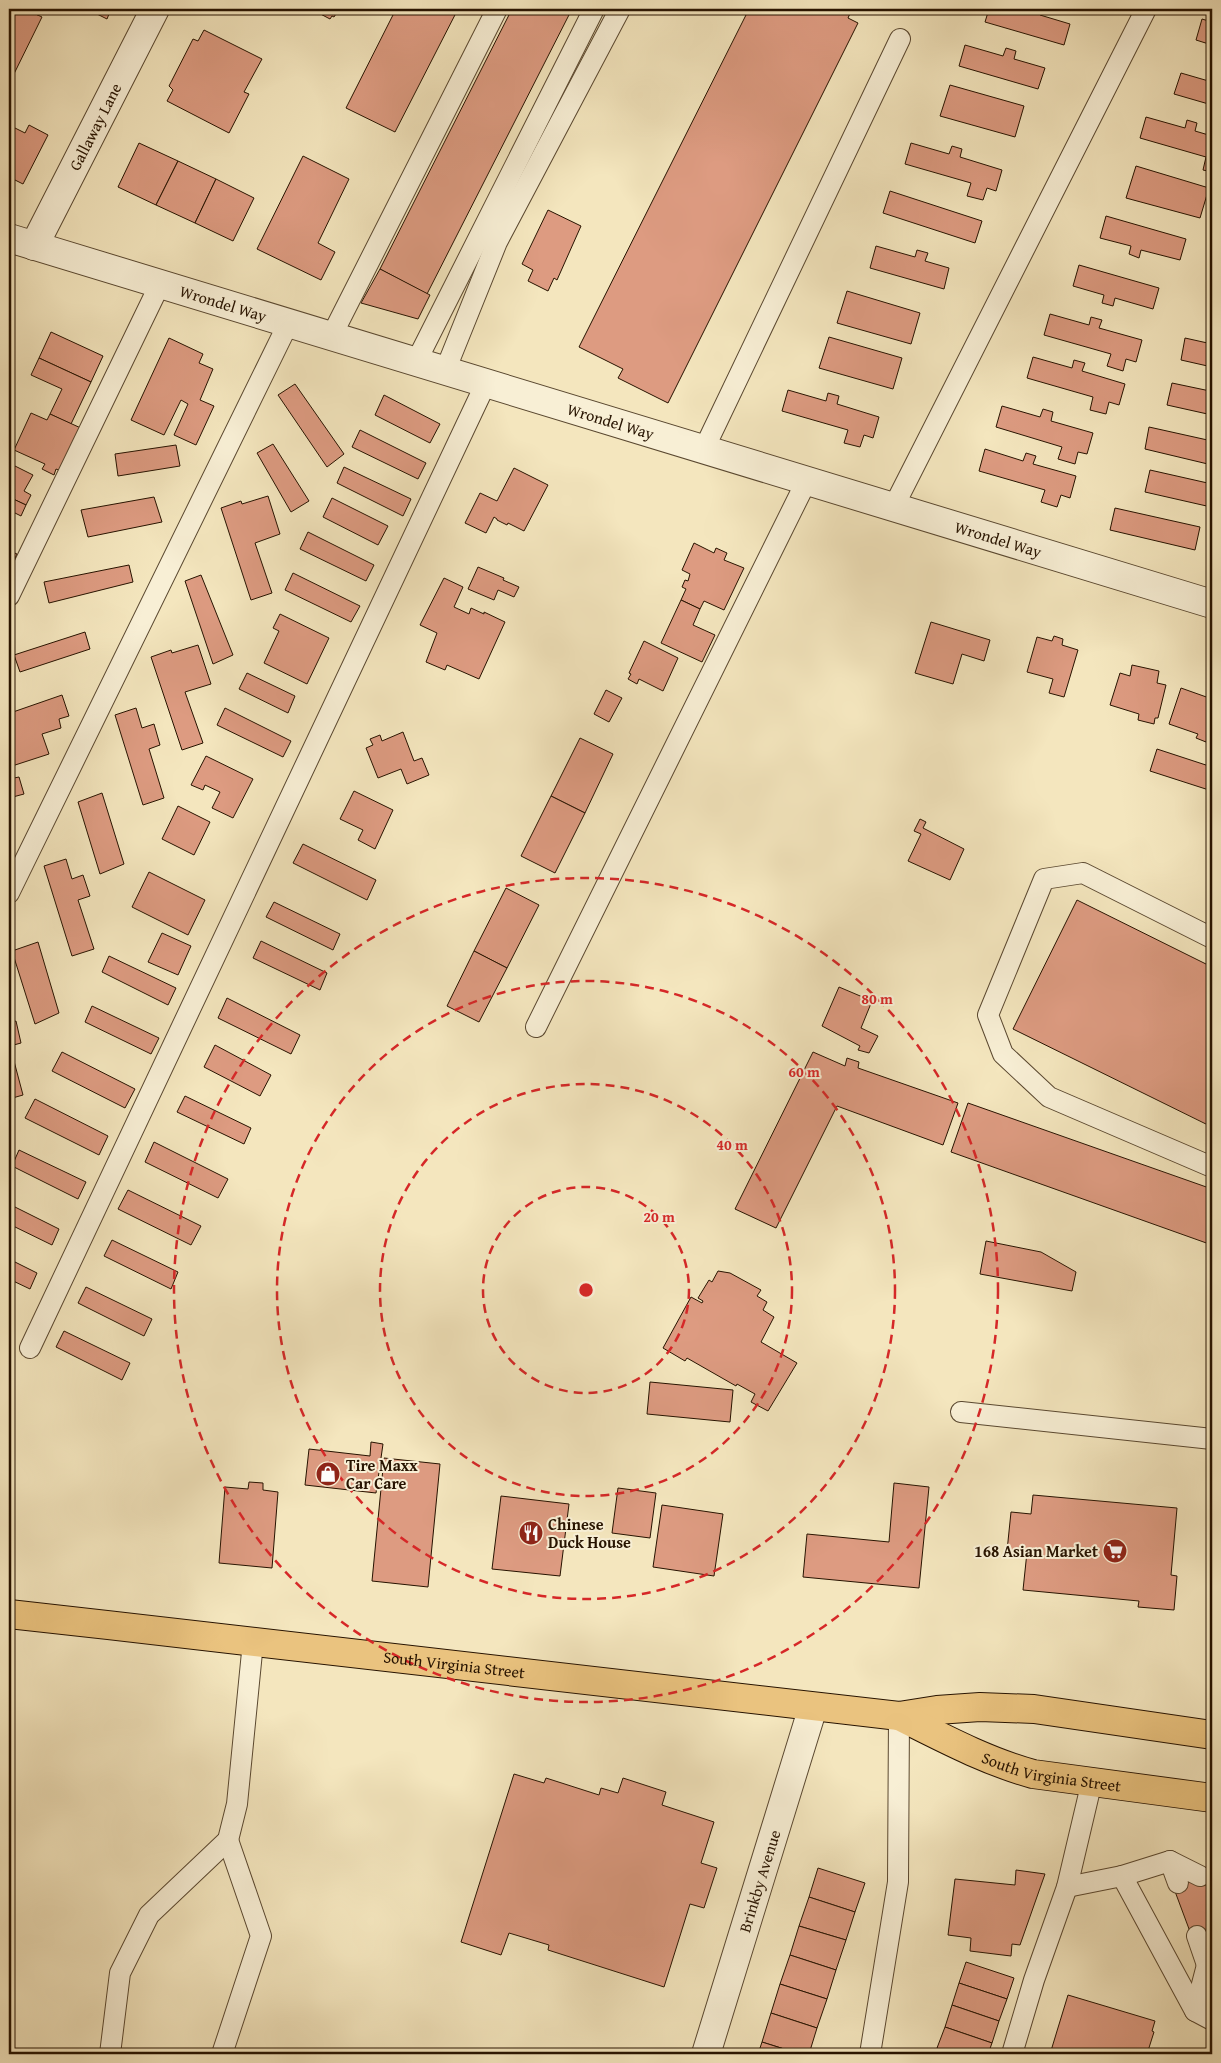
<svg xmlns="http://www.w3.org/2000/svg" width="1221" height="2063" font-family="'Gentium Book Plus',serif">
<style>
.building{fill:#dd9b81;stroke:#271300}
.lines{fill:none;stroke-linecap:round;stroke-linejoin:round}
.service-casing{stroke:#5a4830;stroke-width:22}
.minor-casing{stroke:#5a4830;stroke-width:30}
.tertiary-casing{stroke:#5a4830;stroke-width:30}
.primary-casing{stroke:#271300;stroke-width:30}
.service{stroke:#f8efd5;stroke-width:20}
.minor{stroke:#f8efd5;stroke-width:28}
.tertiary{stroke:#f8efd5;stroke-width:28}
.primary{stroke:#eac37f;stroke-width:28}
.ring{fill:none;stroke:#d62828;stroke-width:2.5;stroke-dasharray:9 6}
.labels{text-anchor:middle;stroke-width:4;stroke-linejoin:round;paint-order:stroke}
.street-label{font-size:16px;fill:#271300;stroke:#f8efd5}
.poi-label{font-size:16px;font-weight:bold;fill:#271300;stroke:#f8efd5;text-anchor:start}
.centre{fill:#d62828;stroke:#f8efd5;stroke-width:2.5}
.ring-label{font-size:15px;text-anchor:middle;font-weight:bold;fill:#d62828;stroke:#f8efd5;stroke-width:4;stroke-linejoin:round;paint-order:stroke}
</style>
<rect width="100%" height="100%" fill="#f4e6be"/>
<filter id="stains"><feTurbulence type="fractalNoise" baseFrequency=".004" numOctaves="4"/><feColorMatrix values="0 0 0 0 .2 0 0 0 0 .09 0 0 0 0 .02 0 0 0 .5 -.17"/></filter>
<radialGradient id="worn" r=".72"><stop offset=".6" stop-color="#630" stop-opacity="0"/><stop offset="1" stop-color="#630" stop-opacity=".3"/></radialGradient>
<g class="building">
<polygon points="9,9 25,9 42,17 9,84"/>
<polygon points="25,9 42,9 38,15"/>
<polygon points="87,9 111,9 107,19"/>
<polygon points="311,9 339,9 334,17 332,16 330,19"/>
<polygon points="396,9 458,9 395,132 346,108"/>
<polygon points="512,9 572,9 427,294 380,269"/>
<polygon points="749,9 852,9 848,18 858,23 668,403 618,378 623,369 579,347"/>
<polygon points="989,9 1019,9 1030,12 1030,9 1042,9 1040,15 1070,24 1064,45 985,22"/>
<polygon points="1202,19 1212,22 1212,45 1196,40"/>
<polygon points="204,30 262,59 244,92 249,94 229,133 167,101 173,90 169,86 193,39 198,41"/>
<polygon points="965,45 1003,56 1006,48 1016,51 1014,59 1045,68 1038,89 959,66"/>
<polygon points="1181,73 1212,82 1212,105 1174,94"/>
<polygon points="950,85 1024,106 1015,137 940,116"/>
<polygon points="1146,117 1185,128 1187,120 1197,123 1195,131 1212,136 1212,172 1203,170 1206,157 1140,138"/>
<polygon points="9,125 25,133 29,125 48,135 23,184 9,177"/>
<polygon points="139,143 178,161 156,205 118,187"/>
<polygon points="911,143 949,154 952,146 962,149 960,157 1002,170 996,191 987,188 983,200 967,196 971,183 905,164"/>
<polygon points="303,156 349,179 318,243 335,252 321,280 257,249"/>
<polygon points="178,161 216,179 195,223 156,205"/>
<polygon points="1136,166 1209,188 1200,218 1126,198"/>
<polygon points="216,179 254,198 233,241 195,223"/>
<polygon points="890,191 982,221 975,243 883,213"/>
<polygon points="548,210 581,226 557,280 554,278 548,291 528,281 533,270 522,264"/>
<polygon points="1106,216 1186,239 1180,260 1141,250 1139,258 1129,254 1131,246 1100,238"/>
<polygon points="876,246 915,257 917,250 928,253 925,261 949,268 944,289 870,268"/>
<polygon points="1079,265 1159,288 1153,309 1115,298 1113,306 1102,303 1104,295 1073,286"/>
<polygon points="380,269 430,295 418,319 361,303"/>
<polygon points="847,291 920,313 911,344 837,323"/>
<polygon points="1050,314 1089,325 1091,317 1102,320 1099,328 1142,340 1136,362 1126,359 1123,371 1107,366 1111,354 1044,335"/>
<polygon points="51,332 103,356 91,382 39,358"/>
<polygon points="829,337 902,358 893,389 819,368"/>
<polygon points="169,338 203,354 199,363 213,369 200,400 214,406 196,445 174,435 188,404 181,400 164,435 131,420"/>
<polygon points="1185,338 1212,344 1212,367 1181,360"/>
<polygon points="1033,357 1072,368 1074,360 1085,363 1082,371 1125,384 1119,405 1109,402 1106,414 1090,410 1093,397 1027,378"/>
<polygon points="39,358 91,382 71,424 50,414 62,389 31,375"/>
<polygon points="1172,383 1210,391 1212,384 1212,415 1167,405"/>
<polygon points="295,384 344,454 327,467 278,395"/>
<polygon points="788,390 826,401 828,393 839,396 837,404 879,417 873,438 864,435 860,447 844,443 848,430 782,411"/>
<polygon points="384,395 440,424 430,443 375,415"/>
<polygon points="1002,406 1040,417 1043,409 1053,412 1051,421 1093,433 1087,454 1078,452 1075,464 1058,459 1062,447 996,427"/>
<polygon points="31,413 47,420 50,414 83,429 63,472 56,469 54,475 42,469 45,464 14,450"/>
<polygon points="1149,427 1212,441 1212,465 1145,449"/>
<polygon points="360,430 426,463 418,479 352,447"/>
<polygon points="273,444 309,501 291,512 257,453"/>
<polygon points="176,445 180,466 118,476 115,454"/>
<polygon points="985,449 1023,461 1026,453 1036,456 1033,464 1076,476 1070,498 1061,495 1057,507 1041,502 1045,490 979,471"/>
<polygon points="9,463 33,475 24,491 31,495 26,505 9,497"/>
<polygon points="344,467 411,499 403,516 337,483"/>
<polygon points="514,468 548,485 524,531 508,523 507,525 497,520 497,519 494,517 486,533 465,523 480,493 497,501"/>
<polygon points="1150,470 1212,484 1211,507 1145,492"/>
<polygon points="268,496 280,534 255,543 272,593 251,600 221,508 241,501 242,504"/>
<polygon points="9,497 26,505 21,516 13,512 9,521"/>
<polygon points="154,497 162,522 88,537 81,510"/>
<polygon points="332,498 388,526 378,545 323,517"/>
<polygon points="1115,508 1200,527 1195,550 1110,530"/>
<polygon points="308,532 374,565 366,581 300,549"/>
<polygon points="9,542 14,545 10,551 17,554 9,572"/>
<polygon points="694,543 714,553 716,548 727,553 724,560 744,568 724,610 704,601 700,609 681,600 686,589 682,587 685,580 688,581 690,574 682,570"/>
<polygon points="129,565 133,582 49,603 44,582"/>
<polygon points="478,567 504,578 503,580 519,587 514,597 498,590 494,600 468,589"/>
<polygon points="293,573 360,606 351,622 285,590"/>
<polygon points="201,575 233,655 213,664 185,581"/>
<polygon points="444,578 463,587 454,607 469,614 471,608 484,614 484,612 505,622 479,679 447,665 445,670 426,662 437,633 420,625"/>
<polygon points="681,600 700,609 693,625 715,635 702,662 661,643"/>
<polygon points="280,614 329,638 307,684 264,663 279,631 273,628"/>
<polygon points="931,622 990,640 984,661 962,654 953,684 915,673"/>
<polygon points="85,632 90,649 20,672 14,655"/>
<polygon points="1054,636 1063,639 1062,645 1078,650 1064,697 1049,693 1053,679 1027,672 1037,637 1052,641"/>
<polygon points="644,641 678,658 663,691 639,679 637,684 628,679 631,674 629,673"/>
<polygon points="198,645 211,684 185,692 203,743 182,750 151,657 171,650 172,653"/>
<polygon points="1132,665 1159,671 1157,683 1166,685 1158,718 1155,718 1154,724 1138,720 1139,714 1110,705 1120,673 1130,676"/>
<polygon points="247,673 295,696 288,713 239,689"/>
<polygon points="1181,688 1212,699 1212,736 1208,735 1206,742 1196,738 1198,734 1169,724"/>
<polygon points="606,690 622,698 609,722 594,714"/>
<polygon points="62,695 69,716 59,719 61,728 42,734 49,754 9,767 9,706 11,705 13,712"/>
<polygon points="136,708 142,728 154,724 160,745 149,749 164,798 143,805 115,715"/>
<polygon points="225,708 291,741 283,757 217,725"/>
<polygon points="403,732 414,761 422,758 429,775 407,784 401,769 378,778 366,748 373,745 370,739 380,735 382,741"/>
<polygon points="580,738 613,754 585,813 551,796"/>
<polygon points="1157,749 1212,767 1212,791 1150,771"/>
<polygon points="206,756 253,779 233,818 212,808 220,792 205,785 203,790 191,785"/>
<polygon points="19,777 24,794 9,798 9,779"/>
<polygon points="354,791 393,810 375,849 358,840 363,830 340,819"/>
<polygon points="102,793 124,864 100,874 78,802"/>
<polygon points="551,796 585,813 555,873 521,856"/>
<polygon points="178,806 210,822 194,855 162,839"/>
<polygon points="920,819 926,822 923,828 964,849 950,880 908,861 921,834 914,831"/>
<polygon points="303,844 376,880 367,900 293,863"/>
<polygon points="66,859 72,879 83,875 90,896 78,900 94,949 72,956 44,866"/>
<polygon points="149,872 205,900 188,935 132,907"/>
<polygon points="506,888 539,905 507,968 474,951"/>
<polygon points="1077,900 1212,967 1212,1127 1013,1029"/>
<polygon points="274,902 340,934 333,950 266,917"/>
<polygon points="162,933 191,946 178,975 148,962"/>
<polygon points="261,941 327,973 320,990 253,958"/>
<polygon points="38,942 59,1013 35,1024 12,951"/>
<polygon points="474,951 507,968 479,1022 447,1006"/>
<polygon points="109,956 176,988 168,1005 102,972"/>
<polygon points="839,987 872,1001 861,1028 878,1036 869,1053 858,1050 860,1046 822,1026"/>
<polygon points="227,998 300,1035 291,1054 218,1018"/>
<polygon points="92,1006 159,1038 151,1054 85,1022"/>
<polygon points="16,1021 21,1043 10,1046 23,1095 9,1099 9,1023"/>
<polygon points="215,1045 271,1075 260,1096 204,1067"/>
<polygon points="62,1052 135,1089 125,1108 52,1071"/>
<polygon points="813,1052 845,1066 847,1058 859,1062 858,1068 958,1103 943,1145 837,1106 776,1228 735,1209"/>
<polygon points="185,1096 251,1128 244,1144 177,1112"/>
<polygon points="35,1099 108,1136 99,1155 25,1118"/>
<polygon points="968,1103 1212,1189 1212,1245 951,1152"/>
<polygon points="154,1142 228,1179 218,1198 145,1162"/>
<polygon points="19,1150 86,1182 78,1199 12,1166"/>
<polygon points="128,1190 201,1226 191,1245 118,1209"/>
<polygon points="9,1204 59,1229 52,1245 9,1224"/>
<polygon points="112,1240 178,1272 171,1289 104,1256"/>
<polygon points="986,1241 1041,1252 1076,1272 1072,1291 980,1274"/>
<polygon points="9,1259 37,1273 30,1289 9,1279"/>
<polygon points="718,1271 730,1273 761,1290 757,1296 767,1302 763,1310 774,1317 761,1342 797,1363 768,1411 751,1402 755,1394 737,1384 736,1386 687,1358 685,1361 663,1348 691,1297 702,1303 703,1301 698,1298 709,1280 712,1282"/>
<polygon points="86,1287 152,1319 144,1336 78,1303"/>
<polygon points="64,1331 130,1363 122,1380 56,1347"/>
<polygon points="650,1382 733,1390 730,1422 647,1414"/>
<polygon points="371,1442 383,1444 376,1493 305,1485 309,1449 370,1456"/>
<polygon points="384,1458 440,1464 428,1587 372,1581"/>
<polygon points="249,1482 263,1483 263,1490 278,1492 272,1568 219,1563 225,1487 248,1489"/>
<polygon points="894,1483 929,1487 919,1588 803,1577 807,1534 889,1542"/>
<polygon points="618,1488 656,1493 650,1538 612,1533"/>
<polygon points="1033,1495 1177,1508 1171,1575 1177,1576 1174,1610 1138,1607 1139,1601 1023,1590 1027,1552 1007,1551 1011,1512 1031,1514"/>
<polygon points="501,1496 569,1504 560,1576 492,1569"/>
<polygon points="662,1505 723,1514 714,1576 653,1567"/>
<polygon points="514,1774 544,1783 546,1778 599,1795 601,1788 618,1793 623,1778 666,1792 662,1805 714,1822 701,1863 717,1868 704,1908 690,1904 664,1987 548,1950 549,1945 509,1933 501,1955 461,1942"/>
<polygon points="818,1868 865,1883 855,1912 809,1897"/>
<polygon points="1016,1870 1045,1874 1020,1945 1012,1944 1011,1956 970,1951 971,1938 948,1935 955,1879 1015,1885"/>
<polygon points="1209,1874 1212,1884 1212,1930 1192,1937 1173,1886"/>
<polygon points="809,1897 855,1912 846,1940 799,1926"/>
<polygon points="799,1926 846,1940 836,1970 790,1955"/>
<polygon points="790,1955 836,1970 827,1999 780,1984"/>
<polygon points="966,1962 1014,1978 1007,1999 959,1983"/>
<polygon points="959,1983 1007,1999 999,2021 952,2005"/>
<polygon points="780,1984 827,1999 817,2028 771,2013"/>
<polygon points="1068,1995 1155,2021 1152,2031 1154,2032 1147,2054 1050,2054"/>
<polygon points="952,2005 999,2021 992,2043 945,2027"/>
<polygon points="771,2013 817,2028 809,2054 800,2054 762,2042"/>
<polygon points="945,2027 992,2043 988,2054 955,2054 937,2048"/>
<polygon points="762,2042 800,2054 758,2054"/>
<polygon points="937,2048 955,2054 935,2054"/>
</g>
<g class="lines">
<defs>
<g id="service">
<polyline points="331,337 497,9"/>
<polyline points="416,362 594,9"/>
<polyline points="445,371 497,242 620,9"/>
<polyline points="704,449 900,39"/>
<polyline points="894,506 1146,9"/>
<polyline points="9,596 160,284"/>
<polyline points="9,893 288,324"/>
<polyline points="1212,938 1083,873 1044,879 988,1015 1003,1054 1049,1097 1212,1167"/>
<polyline points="536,1027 807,480"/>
<polyline points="30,1348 486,383"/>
<polyline points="961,1412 1212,1439"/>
<polyline points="1122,1876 1195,2011 1212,2020"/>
<polyline points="1178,1883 1170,1861 1200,1876"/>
<polyline points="1067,1887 1122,1876 1170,1861"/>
<polyline points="1197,1936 1207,1965 1212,1951"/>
<polyline points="1195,2011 1207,1965"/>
<polyline points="110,2054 120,1973 149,1915 228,1840 237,1804 253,1642"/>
<polyline points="222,2054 261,1936 228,1840"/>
<polyline points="870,2054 898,1882 899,1716"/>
<polyline points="1012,2054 1034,1980 1067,1887 1092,1781"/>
</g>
<g id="minor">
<path id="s1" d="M34 246 155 9"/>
<path id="s2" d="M706 2054 813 1707"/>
</g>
<g id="tertiary">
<path id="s3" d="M9 238 1212 604"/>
</g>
<g id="primary">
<path id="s4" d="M9 1614C306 1647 603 1681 899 1716L937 1710 980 1707 1034 1709 1212 1735"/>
<path id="s5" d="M899 1716C943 1738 986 1761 1033 1774L1212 1798"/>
</g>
</defs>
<use href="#service" class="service-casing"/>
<use href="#minor" class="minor-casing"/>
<use href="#tertiary" class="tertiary-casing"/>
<use href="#primary" class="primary-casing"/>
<use href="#service" class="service"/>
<use href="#minor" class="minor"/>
<use href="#tertiary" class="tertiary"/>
<use href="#primary" class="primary"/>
</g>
<g class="ring">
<circle cx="586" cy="1290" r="103"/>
<circle cx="586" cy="1290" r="206"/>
<circle cx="586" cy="1290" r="309"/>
<circle cx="586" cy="1290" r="412"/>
</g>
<defs>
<symbol id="shop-disc" viewBox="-11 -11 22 22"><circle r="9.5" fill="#8f2418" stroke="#f8efd5"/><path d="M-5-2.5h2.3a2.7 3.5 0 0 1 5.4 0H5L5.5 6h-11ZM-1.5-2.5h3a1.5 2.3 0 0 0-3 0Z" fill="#fff"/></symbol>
<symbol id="restaurant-disc" viewBox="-11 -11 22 22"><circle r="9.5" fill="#8f2418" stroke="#f8efd5"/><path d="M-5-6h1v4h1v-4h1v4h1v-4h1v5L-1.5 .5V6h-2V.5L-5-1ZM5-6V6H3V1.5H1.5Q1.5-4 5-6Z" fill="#fff"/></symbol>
<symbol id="supermarket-disc" viewBox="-11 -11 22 22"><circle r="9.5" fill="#8f2418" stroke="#f8efd5"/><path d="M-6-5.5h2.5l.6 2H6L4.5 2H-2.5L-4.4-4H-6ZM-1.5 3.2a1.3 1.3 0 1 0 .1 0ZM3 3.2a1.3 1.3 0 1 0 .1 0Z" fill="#fff"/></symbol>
</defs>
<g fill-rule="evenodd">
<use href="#shop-disc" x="314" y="1460" width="28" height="28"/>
<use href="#restaurant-disc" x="517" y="1519" width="28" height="28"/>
<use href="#supermarket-disc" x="1101" y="1537" width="28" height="28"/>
</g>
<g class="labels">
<g class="street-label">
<text dy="6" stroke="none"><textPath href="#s1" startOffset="134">Gallaway Lane</textPath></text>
<text dy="6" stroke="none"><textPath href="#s3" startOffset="224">Wrondel Way</textPath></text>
<text dy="6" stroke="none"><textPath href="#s3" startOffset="629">Wrondel Way</textPath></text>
<text dy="6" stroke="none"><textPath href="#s3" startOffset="1034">Wrondel Way</textPath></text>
<text dy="6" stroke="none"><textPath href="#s4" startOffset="448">South Virginia Street</textPath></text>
<text dy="6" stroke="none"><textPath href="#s5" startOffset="164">South Virginia Street</textPath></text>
<text dy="6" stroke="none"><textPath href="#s2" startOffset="181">Brinkby Avenue</textPath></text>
</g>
<g class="poi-label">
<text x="346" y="1471">Tire Maxx<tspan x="346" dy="18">Car Care</tspan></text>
<text x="548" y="1530">Chinese<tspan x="548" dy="18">Duck House</tspan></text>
<text x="1098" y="1557" text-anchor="end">168 Asian Market</text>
</g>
</g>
<circle cx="586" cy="1290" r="8" class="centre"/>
<g class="ring-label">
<text x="877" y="1004">80 m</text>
<text x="804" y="1077">60 m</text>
<text x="732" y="1150">40 m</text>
<text x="659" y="1222">20 m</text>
</g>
<rect width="1221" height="2063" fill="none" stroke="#f4e6be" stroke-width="30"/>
<rect x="10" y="10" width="1201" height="2043" fill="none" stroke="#271300" stroke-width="2.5"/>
<rect x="15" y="15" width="1191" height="2033" fill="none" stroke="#271300"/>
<rect width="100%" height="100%" filter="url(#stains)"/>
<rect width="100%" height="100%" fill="url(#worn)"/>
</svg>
